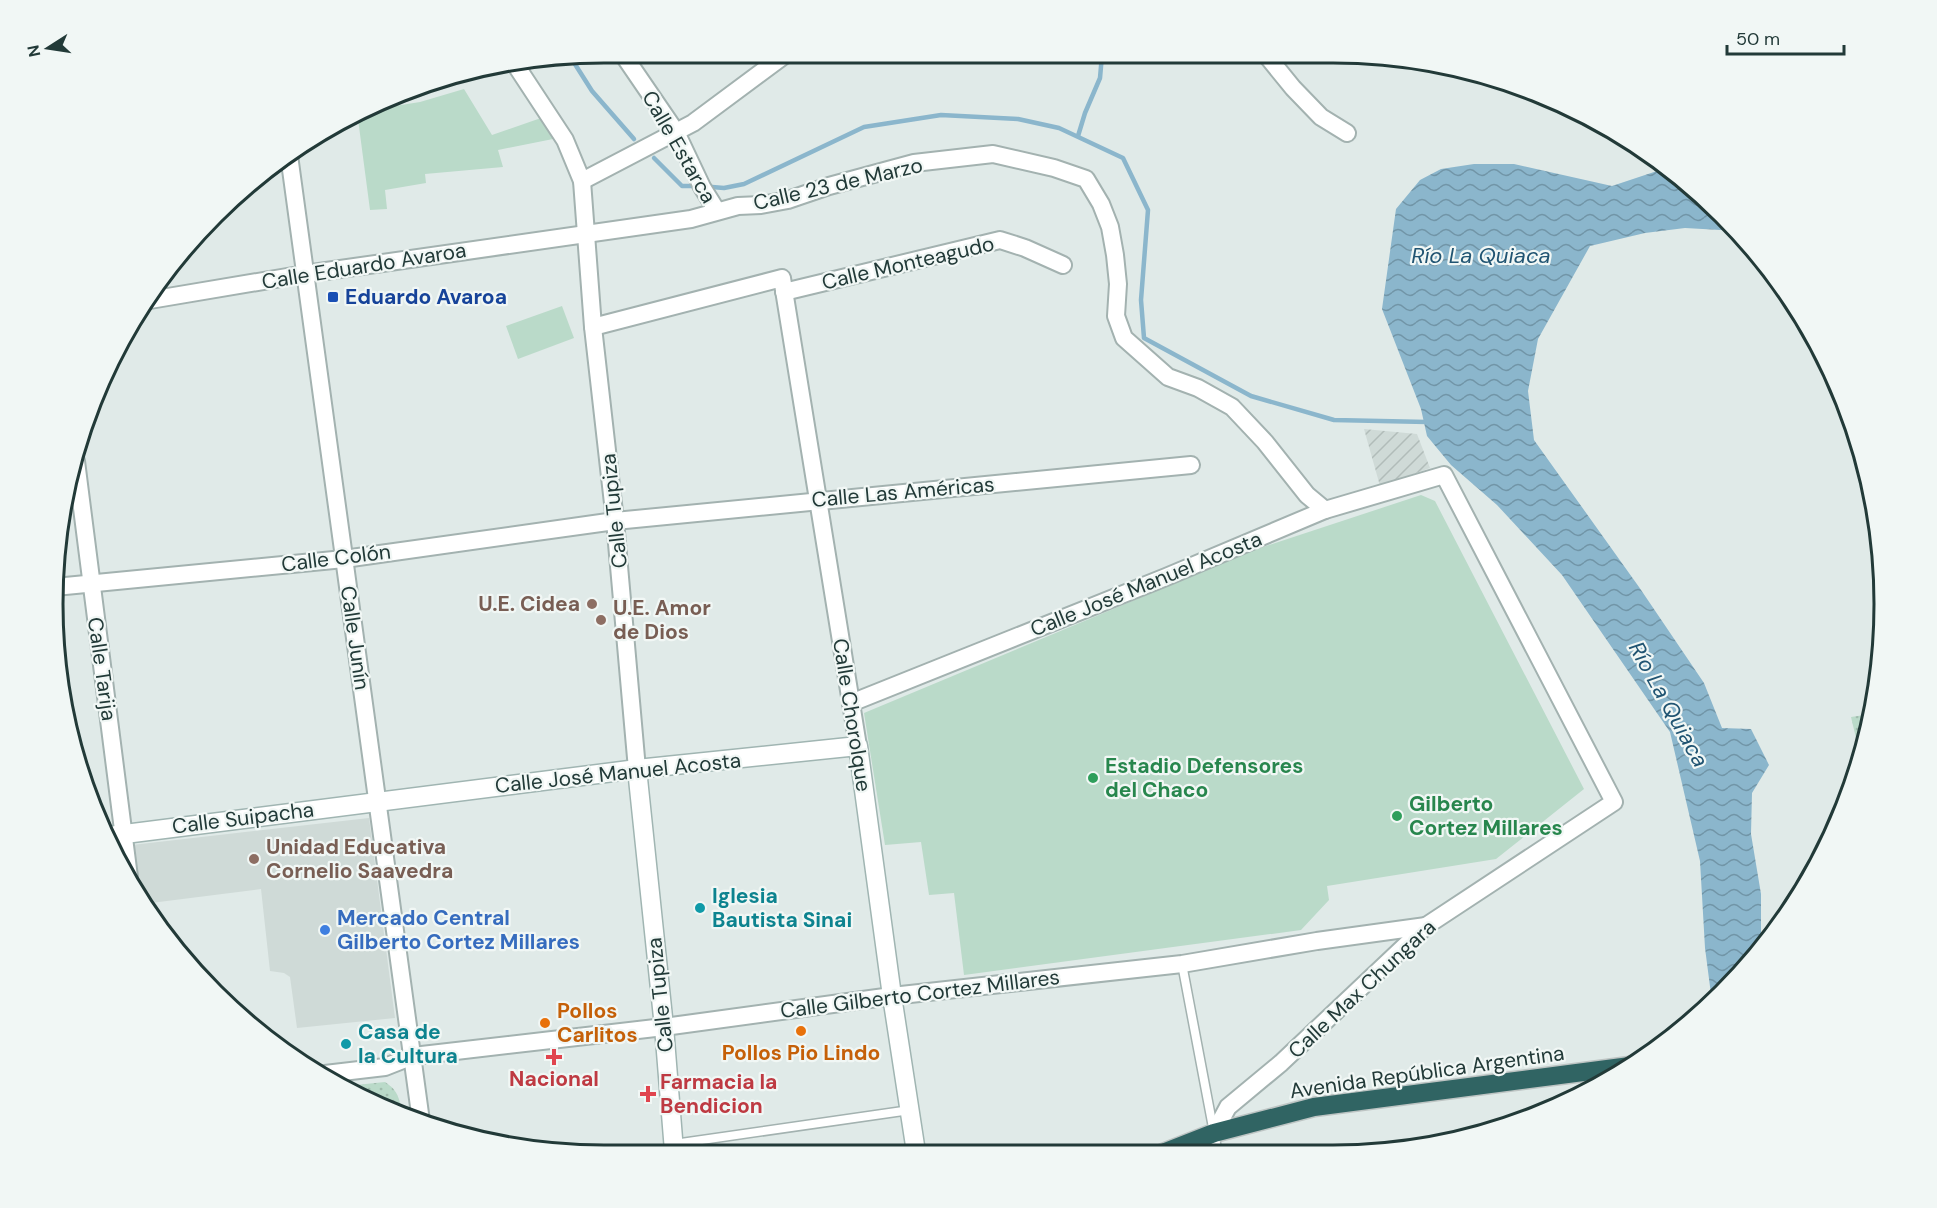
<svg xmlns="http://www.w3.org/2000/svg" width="1937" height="1208" font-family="'DM Sans',sans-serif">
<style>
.built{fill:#cfdad7}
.industrial{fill:url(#industrial-furrows)}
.green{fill:#badac9}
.park{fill:url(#park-dots)}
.water{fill:url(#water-waves)}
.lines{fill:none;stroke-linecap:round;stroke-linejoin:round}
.stream{stroke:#8bb6cc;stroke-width:4.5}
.lane-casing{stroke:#a3b2b0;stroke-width:11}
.street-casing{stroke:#a3b2b0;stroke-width:20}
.secondary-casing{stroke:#a0b5b2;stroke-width:21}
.highway-casing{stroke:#bdc4c3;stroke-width:21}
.lane{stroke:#fff;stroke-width:8}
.street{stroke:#fff;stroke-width:16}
.secondary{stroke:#fff;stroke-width:18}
.highway{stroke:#306463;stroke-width:18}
.transit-dot{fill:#1a4fb4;stroke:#f1f7f5;stroke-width:2}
.education-dot{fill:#8d6e63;stroke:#f1f7f5;stroke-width:2}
.leisure-dot{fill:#2e9e5b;stroke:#f1f7f5;stroke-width:2}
.culture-dot{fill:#0f9aa8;stroke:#f1f7f5;stroke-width:2}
.shop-dot{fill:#3f7fe0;stroke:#f1f7f5;stroke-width:2}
.food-dot{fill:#e8710a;stroke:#f1f7f5;stroke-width:2}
.health-dot{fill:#e0444e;stroke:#f1f7f5;stroke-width:2}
.labels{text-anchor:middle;stroke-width:4.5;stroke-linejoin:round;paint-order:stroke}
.street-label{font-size:21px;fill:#223a38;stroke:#f1f7f5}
.transit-label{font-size:21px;font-weight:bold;fill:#164399;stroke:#f1f7f5;text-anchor:start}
.education-label{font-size:21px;font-weight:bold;fill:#785e54;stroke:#f1f7f5;text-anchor:start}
.leisure-label{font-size:21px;font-weight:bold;fill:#27864d;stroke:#f1f7f5;text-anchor:start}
.culture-label{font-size:21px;font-weight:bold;fill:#0d838f;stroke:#f1f7f5;text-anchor:start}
.shop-label{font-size:21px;font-weight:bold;fill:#366cbe;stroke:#f1f7f5;text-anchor:start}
.food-label{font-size:21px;font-weight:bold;fill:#c56008;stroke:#f1f7f5;text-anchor:start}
.health-label{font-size:21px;font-weight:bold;fill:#be3a42;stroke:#f1f7f5}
.water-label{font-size:22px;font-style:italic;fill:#205472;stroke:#f1f7f5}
.rim{fill:none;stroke:#223a38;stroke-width:3}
</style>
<defs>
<pattern id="industrial-furrows" width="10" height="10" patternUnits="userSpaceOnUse" patternTransform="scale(1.5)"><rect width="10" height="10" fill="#cfdad7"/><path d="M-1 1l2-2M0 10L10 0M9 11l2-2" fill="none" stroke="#b1bcb9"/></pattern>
<pattern id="park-dots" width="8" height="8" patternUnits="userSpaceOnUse" patternTransform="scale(1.5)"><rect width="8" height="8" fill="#badac9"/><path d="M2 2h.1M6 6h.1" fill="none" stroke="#a0bcad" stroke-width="1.8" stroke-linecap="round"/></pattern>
<pattern id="water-waves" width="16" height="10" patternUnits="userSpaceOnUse" patternTransform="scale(1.5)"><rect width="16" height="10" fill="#8bb6cc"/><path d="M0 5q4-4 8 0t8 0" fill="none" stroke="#7195a7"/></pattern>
</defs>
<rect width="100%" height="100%" fill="#e0eae8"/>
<polygon class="built" points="369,818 395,1018 297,1028 290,977 284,973 270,971 261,889 143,904 139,897 132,845"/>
<polygon class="industrial" points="1364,429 1417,434 1430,468 1380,486"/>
<g class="green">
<polygon points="464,89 492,135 541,118 553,139 498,150 503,167 425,174 426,183 385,190 387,209 370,210 358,119 376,109 420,102"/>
<polygon points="562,306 574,338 518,359 506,326"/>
<polygon points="1421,495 1435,501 1584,789 1496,859 1327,886 1329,900 1301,930 964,975 954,893 929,895 921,842 885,845 864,713 1257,549"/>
</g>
<g class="park">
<polygon points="1871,714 1866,746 1861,759 1851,717"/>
<path d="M385 1082C399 1091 400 1100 402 1116L393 1114 346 1086Z"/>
</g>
<polygon class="water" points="1474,164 1514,164 1612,186 1669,167 1738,231 1685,228 1645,233 1590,246 1538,339 1528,391 1534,440 1639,587 1704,683 1722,728 1751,729 1769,765 1752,793 1751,834 1761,894 1761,950 1712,1002 1705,948 1700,861 1670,732 1562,575 1497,505 1451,465 1427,436 1421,409 1382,309 1396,209 1420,180 1441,169"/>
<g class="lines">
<g class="stream">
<polyline points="569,58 573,61 592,91 634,139"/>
<polyline points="1078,136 1085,113 1100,78 1102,55"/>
<polyline points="654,158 682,186 692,186"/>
<polyline points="712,187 724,188 744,184 864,127 941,115 1018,119 1059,128 1123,158 1148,210 1141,300 1144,338 1251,396 1334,420 1427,422"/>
</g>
<defs>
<g id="lane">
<polyline points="1182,964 1218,1154"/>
<polyline points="674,1144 910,1110"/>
</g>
<g id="street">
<polyline points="622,53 676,132 702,187 717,211"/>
<polyline points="1267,56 1293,88 1321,117 1347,133"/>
<polyline points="517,67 565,140 582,181 593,327 615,521 637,769"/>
<polyline points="289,155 421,1121"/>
<polyline points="582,181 693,123 786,54"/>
<polyline points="784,292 1000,240 1025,248 1063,265"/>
<polyline points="144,301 305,274 691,219 738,206 761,205 788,200 829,186 914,163 993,154 1054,168 1086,179 1101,204 1110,227 1115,255 1118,284 1116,316 1124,338 1168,377 1198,388 1232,407 1265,442 1307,495 1325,510"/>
<polyline points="593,327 782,278 858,746"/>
<polyline points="76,461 129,877"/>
<polyline points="55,587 344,559 615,521 1191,465"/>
<polyline points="851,703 1166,577 1325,510 1444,475 1614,802 1426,926 1281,1063 1228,1107 1214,1133"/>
<polyline points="325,1074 385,1067 413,1056 664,1027 892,996 1182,964 1317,941 1426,926"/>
</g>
<g id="secondary">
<polyline points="637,769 664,1027 674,1151"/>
<polyline points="109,836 637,769 858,746 892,996 916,1152"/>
</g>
<polyline id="highway" points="1163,1153 1214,1133 1314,1107 1630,1066"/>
</defs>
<use href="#lane" class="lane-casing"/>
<use href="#street" class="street-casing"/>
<use href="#secondary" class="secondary-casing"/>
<use href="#highway" class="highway-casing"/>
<use href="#lane" class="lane"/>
<use href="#street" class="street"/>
<use href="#secondary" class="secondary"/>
<use href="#highway" class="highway"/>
</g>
<rect class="transit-dot" x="327" y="291" width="12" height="12" rx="3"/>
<g class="education-dot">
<circle cx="592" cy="604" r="6"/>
<circle cx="601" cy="620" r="6"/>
<circle cx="254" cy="859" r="6"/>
</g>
<g class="leisure-dot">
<circle cx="1093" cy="778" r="6"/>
<circle cx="1397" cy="816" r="6"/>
</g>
<g class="culture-dot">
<circle cx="700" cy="908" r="6"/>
<circle cx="346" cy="1044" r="6"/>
</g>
<circle class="shop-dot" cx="325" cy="930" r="6"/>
<g class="food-dot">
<circle cx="545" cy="1023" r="6"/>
<circle cx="801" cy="1031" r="6"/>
</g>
<g class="health-dot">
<path d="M551 1048h6v6h6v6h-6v6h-6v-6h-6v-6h6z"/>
<path d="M645 1085h6v6h6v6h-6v6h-6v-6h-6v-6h6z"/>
</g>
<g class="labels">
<g class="street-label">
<text transform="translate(679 147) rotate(60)" y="7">Calle Estarca</text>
<text transform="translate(838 184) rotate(-13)" y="7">Calle 23 de Marzo</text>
<text transform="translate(908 263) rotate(-13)" y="7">Calle Monteagudo</text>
<text transform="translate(364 266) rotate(-9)" y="7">Calle Eduardo Avaroa</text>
<text transform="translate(903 492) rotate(-5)" y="7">Calle Las Américas</text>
<text transform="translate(614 511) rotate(-96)" y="7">Calle Tupiza</text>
<text transform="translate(336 558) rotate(-7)" y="7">Calle Colón</text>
<text transform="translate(1146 584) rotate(-22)" y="7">Calle José Manuel Acosta</text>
<text transform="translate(355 638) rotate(82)" y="7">Calle Junín</text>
<text transform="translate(102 669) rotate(82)" y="7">Calle Tarija</text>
<text transform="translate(852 715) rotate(81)" y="7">Calle Chorolque</text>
<text transform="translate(618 773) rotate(-6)" y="7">Calle José Manuel Acosta</text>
<text transform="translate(243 818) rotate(-7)" y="7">Calle Suipacha</text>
<text transform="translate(1362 989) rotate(-43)" y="7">Calle Max Chungara</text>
<text transform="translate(920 994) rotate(-7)" y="7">Calle Gilberto Cortez Millares</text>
<text transform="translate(660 995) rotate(-96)" y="7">Calle Tupiza</text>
<text transform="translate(1427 1072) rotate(-8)" y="7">Avenida República Argentina</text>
</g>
<g class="transit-label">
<text x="345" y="304">Eduardo Avaroa</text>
</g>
<g class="education-label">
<text x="580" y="611" text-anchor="end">U.E. Cidea</text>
<text x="613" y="615">U.E. Amor<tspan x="613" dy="24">de Dios</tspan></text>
<text x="266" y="854">Unidad Educativa<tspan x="266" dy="24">Cornelio Saavedra</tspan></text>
</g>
<g class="leisure-label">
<text x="1105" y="773">Estadio Defensores<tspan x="1105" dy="24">del Chaco</tspan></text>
<text x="1409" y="811">Gilberto<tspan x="1409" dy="24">Cortez Millares</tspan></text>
</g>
<g class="culture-label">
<text x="712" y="903">Iglesia<tspan x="712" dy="24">Bautista Sinai</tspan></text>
<text x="358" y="1039">Casa de<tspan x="358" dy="24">la Cultura</tspan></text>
</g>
<g class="shop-label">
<text x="337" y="925">Mercado Central<tspan x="337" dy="24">Gilberto Cortez Millares</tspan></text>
</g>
<g class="food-label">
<text x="557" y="1018">Pollos<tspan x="557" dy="24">Carlitos</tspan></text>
<text x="801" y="1060" text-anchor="middle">Pollos Pio Lindo</text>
</g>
<g class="health-label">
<text x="554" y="1086">Nacional</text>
<text x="660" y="1089" text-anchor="start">Farmacia la<tspan x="660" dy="24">Bendicion</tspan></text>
</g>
<g class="water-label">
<text x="1481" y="263">Río La Quiaca</text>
<text transform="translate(1669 704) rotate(61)" y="8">Río La Quiaca</text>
</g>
</g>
<path d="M0 0H1937V1208H0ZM604 63H1333A541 541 0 0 1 1874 604V604A541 541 0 0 1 1333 1145H604A541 541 0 0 1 63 604V604A541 541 0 0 1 604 63Z" fill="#f1f7f5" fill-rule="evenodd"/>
<path class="rim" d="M604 63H1333A541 541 0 0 1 1874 604V604A541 541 0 0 1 1333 1145H604A541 541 0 0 1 63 604V604A541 541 0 0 1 604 63Z"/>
<g transform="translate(48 48) rotate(258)" stroke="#f1f7f5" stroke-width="4.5" paint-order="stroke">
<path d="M0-4.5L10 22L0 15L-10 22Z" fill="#223a38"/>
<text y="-9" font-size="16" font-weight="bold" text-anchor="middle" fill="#223a38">N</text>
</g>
<path d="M1727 45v9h117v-9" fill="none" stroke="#223a38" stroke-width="3"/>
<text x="1736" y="45" font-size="18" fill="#223a38" stroke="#f1f7f5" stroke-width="4.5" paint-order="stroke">50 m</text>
</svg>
